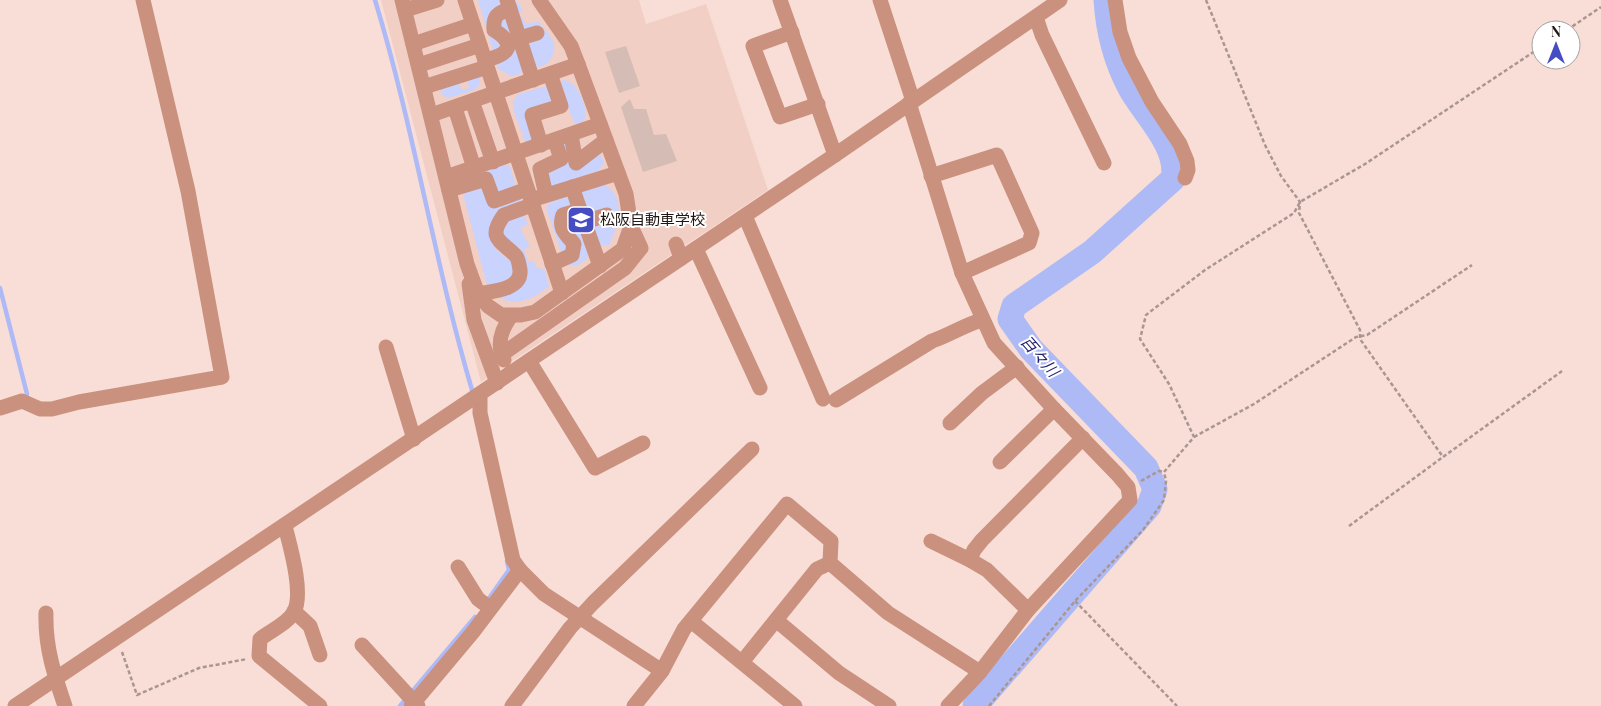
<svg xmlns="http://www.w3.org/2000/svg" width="1601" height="706" font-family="'Playfair Display','Noto Sans JP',serif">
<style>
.built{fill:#f2cfc5}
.green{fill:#c9d3fd}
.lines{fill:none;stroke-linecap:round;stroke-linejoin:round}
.stream{stroke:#aebaf6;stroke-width:4.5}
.river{stroke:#aebaf6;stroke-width:25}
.building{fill:#d5bcb4}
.path{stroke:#aa9690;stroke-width:2.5;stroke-dasharray:4 2.5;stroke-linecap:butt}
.minor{stroke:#ca917f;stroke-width:15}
.labels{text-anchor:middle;stroke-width:4;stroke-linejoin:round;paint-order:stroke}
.poi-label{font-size:15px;fill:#201714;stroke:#fff;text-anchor:start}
.water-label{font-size:16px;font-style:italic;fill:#222275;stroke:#fff}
</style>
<rect width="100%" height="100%" fill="#f8ded6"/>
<polygon class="built" points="381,0 639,0 646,24 706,4 768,190 481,382"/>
<g class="green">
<polygon points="478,0 502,0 503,4 495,11 503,47 493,51"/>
<path d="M512 0H516L523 10 519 14 526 23 539 22C543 28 549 33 552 39 559 51 550 66 537 67L534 65Z"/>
<polygon points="505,15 523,71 520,74 511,76 497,68 499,61 506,57 497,21"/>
<polygon points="481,75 479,86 472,91 448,98 442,95 440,88 458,81 462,90 469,88 467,79"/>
<path d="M563 80C577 80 590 109 584 121L575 125 559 84Z"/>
<polygon points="547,86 555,102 527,112 534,136 532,142 525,141 513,109 513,101 518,94"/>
<polygon points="564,140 575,168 599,152 604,162 600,170 551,187 545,170 563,146"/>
<polygon points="506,164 510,166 516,187 496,197 488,174 462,178"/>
<polygon points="484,183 492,207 520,198 521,204 490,233 495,248 513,264 513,276 490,287 487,285 463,194 464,190"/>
<path d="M605 185C627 197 618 227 609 245L599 246 582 192Z"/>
<polygon points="564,197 569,199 572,206 563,211 572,249 562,254 546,208 548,204"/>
<path d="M523 213 528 224 520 228 530 247 524 249 528 261H534L536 267 545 270 549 287C532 298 517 309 498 296L520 286 502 236 504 223Z"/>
<polygon points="568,218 576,218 588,254 588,258 577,266 566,265"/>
</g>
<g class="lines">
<g class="stream">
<path d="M375 0C414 128 434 261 472 390"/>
<polyline points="0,288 27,394 25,401"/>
<polyline points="487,601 509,570 507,561"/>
<polyline points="400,706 475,617"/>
</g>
<path class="river" d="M975 706 1149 506 1155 489 1146 468 1031 349 1010 319 1014 306 1092 252 1173 179C1180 147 1144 114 1130 88 1115 60 1108 32 1106 0"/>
</g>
<g class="building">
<polygon points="626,46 640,86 619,93 605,52"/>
<polygon points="630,99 634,109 646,109 654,135 666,134 677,161 643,172 621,107"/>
</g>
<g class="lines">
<g class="path">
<polyline points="1206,0 1265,145 1281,176 1300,202 1299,213 1360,330 1360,339 1443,457 1562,371"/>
<polyline points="1567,30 1601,7"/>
<polyline points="1194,437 1254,404 1356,337 1367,335 1472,265"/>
<polyline points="1141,481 1159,471 1164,472"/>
<polyline points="1349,526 1443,457"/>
<polyline points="1075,601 1177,706"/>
<polyline points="122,652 137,695 199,668 247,659"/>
<polyline points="989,706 1075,601 1143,530 1164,500 1166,481 1164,472 1194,437 1169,384 1140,339 1146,315 1155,308 1205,270 1294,213 1300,202 1365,164 1541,47"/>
</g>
<g class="minor">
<polyline points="402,0 467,264 478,294 488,306 501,315 521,315 535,312 623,249 631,226 626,194 578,64 571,46 539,0"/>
<polyline points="465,0 562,293"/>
<polyline points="507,0 533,80"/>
<polyline points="780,0 835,155"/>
<polyline points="880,0 913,101"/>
<polyline points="1115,0 1120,32 1129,58 1152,102 1180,144 1187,161 1188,170 1185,178"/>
<polyline points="405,10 437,0"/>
<polyline points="1036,17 1042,35 1104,163"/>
<polyline points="792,32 753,46 780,117 818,104"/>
<polyline points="520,38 537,33"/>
<polyline points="413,44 473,24"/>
<path d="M485 60C508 55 518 45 494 30 493 16 497 13 510 9"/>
<polyline points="419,65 480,45"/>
<polyline points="424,87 487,67"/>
<polyline points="472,101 493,162"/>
<polyline points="455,108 474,168"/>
<polyline points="431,115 578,64"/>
<polyline points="571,135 576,163 606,140"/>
<polyline points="541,145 532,115 561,106 550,74"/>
<polyline points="931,176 997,155 1032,233 1029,243 962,273"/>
<polyline points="446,177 600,124"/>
<polyline points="572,187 600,266"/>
<polyline points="449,190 486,179 494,201 527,189"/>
<polyline points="546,195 540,169 561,159 555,141"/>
<polyline points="531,200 618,173"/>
<polyline points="745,216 823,399"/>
<polyline points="584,222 607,215"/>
<polyline points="676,244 681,258"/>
<polyline points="696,249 760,388"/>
<path d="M552 264 572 255 574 244C566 234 558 228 563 215L580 210"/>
<polyline points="469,284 474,320 497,383"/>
<path d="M478 294C492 291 522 290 520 270 519 265 519 259 515 255 500 240 487 238 504 215L532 205"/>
<polyline points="386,347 414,439"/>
<polyline points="501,355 625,268 641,248 631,226"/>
<path d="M504 360C496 344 501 330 511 316"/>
<polyline points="529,361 595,468 643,443"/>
<polyline points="480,395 480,413 513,560 520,570"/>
<path d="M836 400 932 341C950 335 964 325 982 320"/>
<polyline points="0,408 22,401 40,409 52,409 79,402 222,377 188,191 143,0"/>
<polyline points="950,423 982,393 1017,367"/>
<polyline points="1000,462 1054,409"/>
<path d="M285 526C290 546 304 593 294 612 287 624 270 631 260 639L259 656 320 706"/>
<polyline points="931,541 970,560"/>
<polyline points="458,567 478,599 490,608"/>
<polyline points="1028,610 987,570 970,560 974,550 982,540 1083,438"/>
<polyline points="294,611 310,626 320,655"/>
<path d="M46 613C45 647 54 674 65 706"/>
<polyline points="776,620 839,673 889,706"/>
<polyline points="691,621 795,706"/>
<polyline points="362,645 418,706"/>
<polyline points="742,662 817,569 830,563"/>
<polyline points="15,706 835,155 1060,0"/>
<polyline points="411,706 473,632 520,570 544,594 662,671"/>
<polyline points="512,706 570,628 593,603 752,449"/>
<polyline points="634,706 662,671 684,629 787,504 831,541 830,563 888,613 980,672 1028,610 1130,500 1128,487 1117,474 1054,409 994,343 962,273 909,103"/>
<polyline points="948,706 980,672"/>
</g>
</g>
<defs>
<symbol id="school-square" viewBox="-11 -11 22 22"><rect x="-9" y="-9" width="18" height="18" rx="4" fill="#464cc1" stroke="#fff"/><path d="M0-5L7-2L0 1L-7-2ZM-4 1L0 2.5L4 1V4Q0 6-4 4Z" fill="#fff"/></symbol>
</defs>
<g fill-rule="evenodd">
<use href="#school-square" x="565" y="204" width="32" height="32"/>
</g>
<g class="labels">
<g class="poi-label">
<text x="600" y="225">松阪自動車学校</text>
</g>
<g class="water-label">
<text transform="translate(1040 356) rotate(49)" y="6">百々川</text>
</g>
</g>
<g transform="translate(1556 45)"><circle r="24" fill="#ffffff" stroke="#a6a2a1"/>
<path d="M0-4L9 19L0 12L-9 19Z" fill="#464cc1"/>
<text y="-8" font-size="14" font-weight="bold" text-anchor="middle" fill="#201714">N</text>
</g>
</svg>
